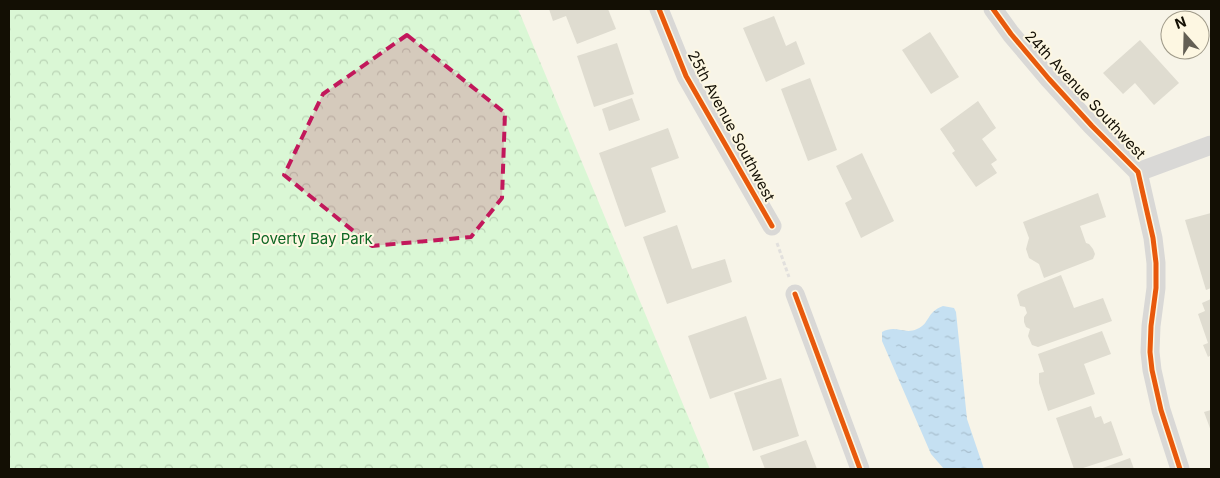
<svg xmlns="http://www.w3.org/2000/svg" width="1220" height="478" font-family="Inter,sans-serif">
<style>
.forest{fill:url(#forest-crowns)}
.water{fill:url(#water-ripples)}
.building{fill:#dfdcd0}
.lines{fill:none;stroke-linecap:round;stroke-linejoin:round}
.path{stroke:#e2e0dd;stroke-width:3;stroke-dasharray:4 2.5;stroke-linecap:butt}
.minor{stroke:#d9d8d6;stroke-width:19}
.cycleway-casing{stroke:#fdf7e2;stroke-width:8}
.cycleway{stroke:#e8590c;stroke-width:5}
.marked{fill:#c2185b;fill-opacity:0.2;stroke:#c2185b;stroke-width:4;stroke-dasharray:10 6;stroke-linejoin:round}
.labels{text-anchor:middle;stroke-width:4;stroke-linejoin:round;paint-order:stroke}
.street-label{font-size:15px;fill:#130f04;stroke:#fdf7e2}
.park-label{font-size:15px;fill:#0e6723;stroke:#fdf7e2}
</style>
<defs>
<pattern id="forest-crowns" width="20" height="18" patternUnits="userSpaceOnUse" patternTransform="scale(1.25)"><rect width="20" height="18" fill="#daf7d5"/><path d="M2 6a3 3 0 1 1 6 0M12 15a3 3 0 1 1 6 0" fill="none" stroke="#bad3b5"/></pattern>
<pattern id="water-ripples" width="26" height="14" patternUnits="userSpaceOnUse" patternTransform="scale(1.25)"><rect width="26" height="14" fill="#c5e0f2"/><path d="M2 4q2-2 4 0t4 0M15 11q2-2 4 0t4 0" fill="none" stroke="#a8bfce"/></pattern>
</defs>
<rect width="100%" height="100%" fill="#f7f4e8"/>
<polygon class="forest" points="9,9 518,9 710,469 9,469"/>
<path class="water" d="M943 306 954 308 956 312 967 419 984 469H944L931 454 882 341V332C896 324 904 335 917 329 930 324 926 312 943 306Z"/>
<g class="building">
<polygon points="549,9 608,9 616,29 577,44 566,16 553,21"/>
<polygon points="774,16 786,46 796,41 805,64 766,82 743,28"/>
<polygon points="930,32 959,77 931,94 902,50"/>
<polygon points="1140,40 1179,83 1154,105 1135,83 1123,94 1103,73"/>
<polygon points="617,43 634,94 594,107 577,56"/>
<polygon points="810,78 837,150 808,161 781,89"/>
<polygon points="632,98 640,120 609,131 602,109"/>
<polygon points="978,101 996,128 982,139 997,160 991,164 997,173 976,187 952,153 955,151 940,129"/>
<polygon points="668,128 679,158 651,168 666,212 625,227 599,153"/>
<polygon points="862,153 894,221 861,238 845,203 852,199 836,166"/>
<polygon points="1098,193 1106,217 1080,226 1086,243 1089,244 1093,249 1095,254 1093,259 1044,278 1039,264 1029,258 1026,249 1029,238 1023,222"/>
<polygon points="1211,213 1211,288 1206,290 1185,220"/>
<polygon points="677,225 692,269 725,259 732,282 667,304 643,237"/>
<polygon points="1061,275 1074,308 1103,298 1112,321 1038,347 1032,345 1028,336 1030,329 1026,327 1024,322 1024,317 1027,313 1025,307 1020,306 1017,295 1021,291"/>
<polygon points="1211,299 1211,355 1208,357 1203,345 1208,343 1198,314 1205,311 1202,303"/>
<polygon points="746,316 767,379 710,399 688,336"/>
<polygon points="1102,331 1111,354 1084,364 1095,394 1048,411 1039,383 1039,373 1044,372 1038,354"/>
<polygon points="781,378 799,436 753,451 734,393"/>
<polygon points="1091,406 1095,418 1101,416 1104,424 1111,421 1123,455 1080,469 1074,469 1056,418"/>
<polygon points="1211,410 1211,431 1204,412"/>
<polygon points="806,440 817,469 765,469 760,456"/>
<polygon points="1130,458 1134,469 1100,469"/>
</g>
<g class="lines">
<polyline class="path" points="777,243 789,277"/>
<g class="minor">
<polyline points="659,9 686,76 772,226"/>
<polyline points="993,9 1011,34 1049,79 1092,126 1138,172 1153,238 1156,263 1156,288 1151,326 1150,352 1152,370 1161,410 1180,469"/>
<polyline points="1138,172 1211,145"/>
<polyline points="795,294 860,469"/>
</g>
<defs>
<g id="cycleway">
<polyline points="659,9 686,76 772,226"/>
<polyline points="993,9 1011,34 1049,79 1092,126 1138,172 1153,238 1156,263 1156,288 1151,326 1150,352 1152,370 1161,410 1180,469"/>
<polyline points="795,294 860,469"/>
</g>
</defs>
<use href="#cycleway" class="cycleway-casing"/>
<use href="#cycleway" class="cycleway"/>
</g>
<path class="marked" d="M407 35 505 113 502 198 471 237 372 246 284 175 323 94Z"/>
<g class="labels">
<g class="street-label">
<text transform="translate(1085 95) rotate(47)" y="5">24th Avenue Southwest</text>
<text transform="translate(731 126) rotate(62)" y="5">25th Avenue Southwest</text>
</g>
<g class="park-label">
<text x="312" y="244">Poverty Bay Park</text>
</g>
</g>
<rect width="1220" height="478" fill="none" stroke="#130f04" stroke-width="20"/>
<g transform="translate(1185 35) rotate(340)"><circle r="24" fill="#fdf7e2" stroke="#9f9a89"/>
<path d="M0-4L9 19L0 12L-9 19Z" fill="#635f54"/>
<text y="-8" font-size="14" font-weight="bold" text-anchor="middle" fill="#130f04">N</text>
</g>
</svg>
